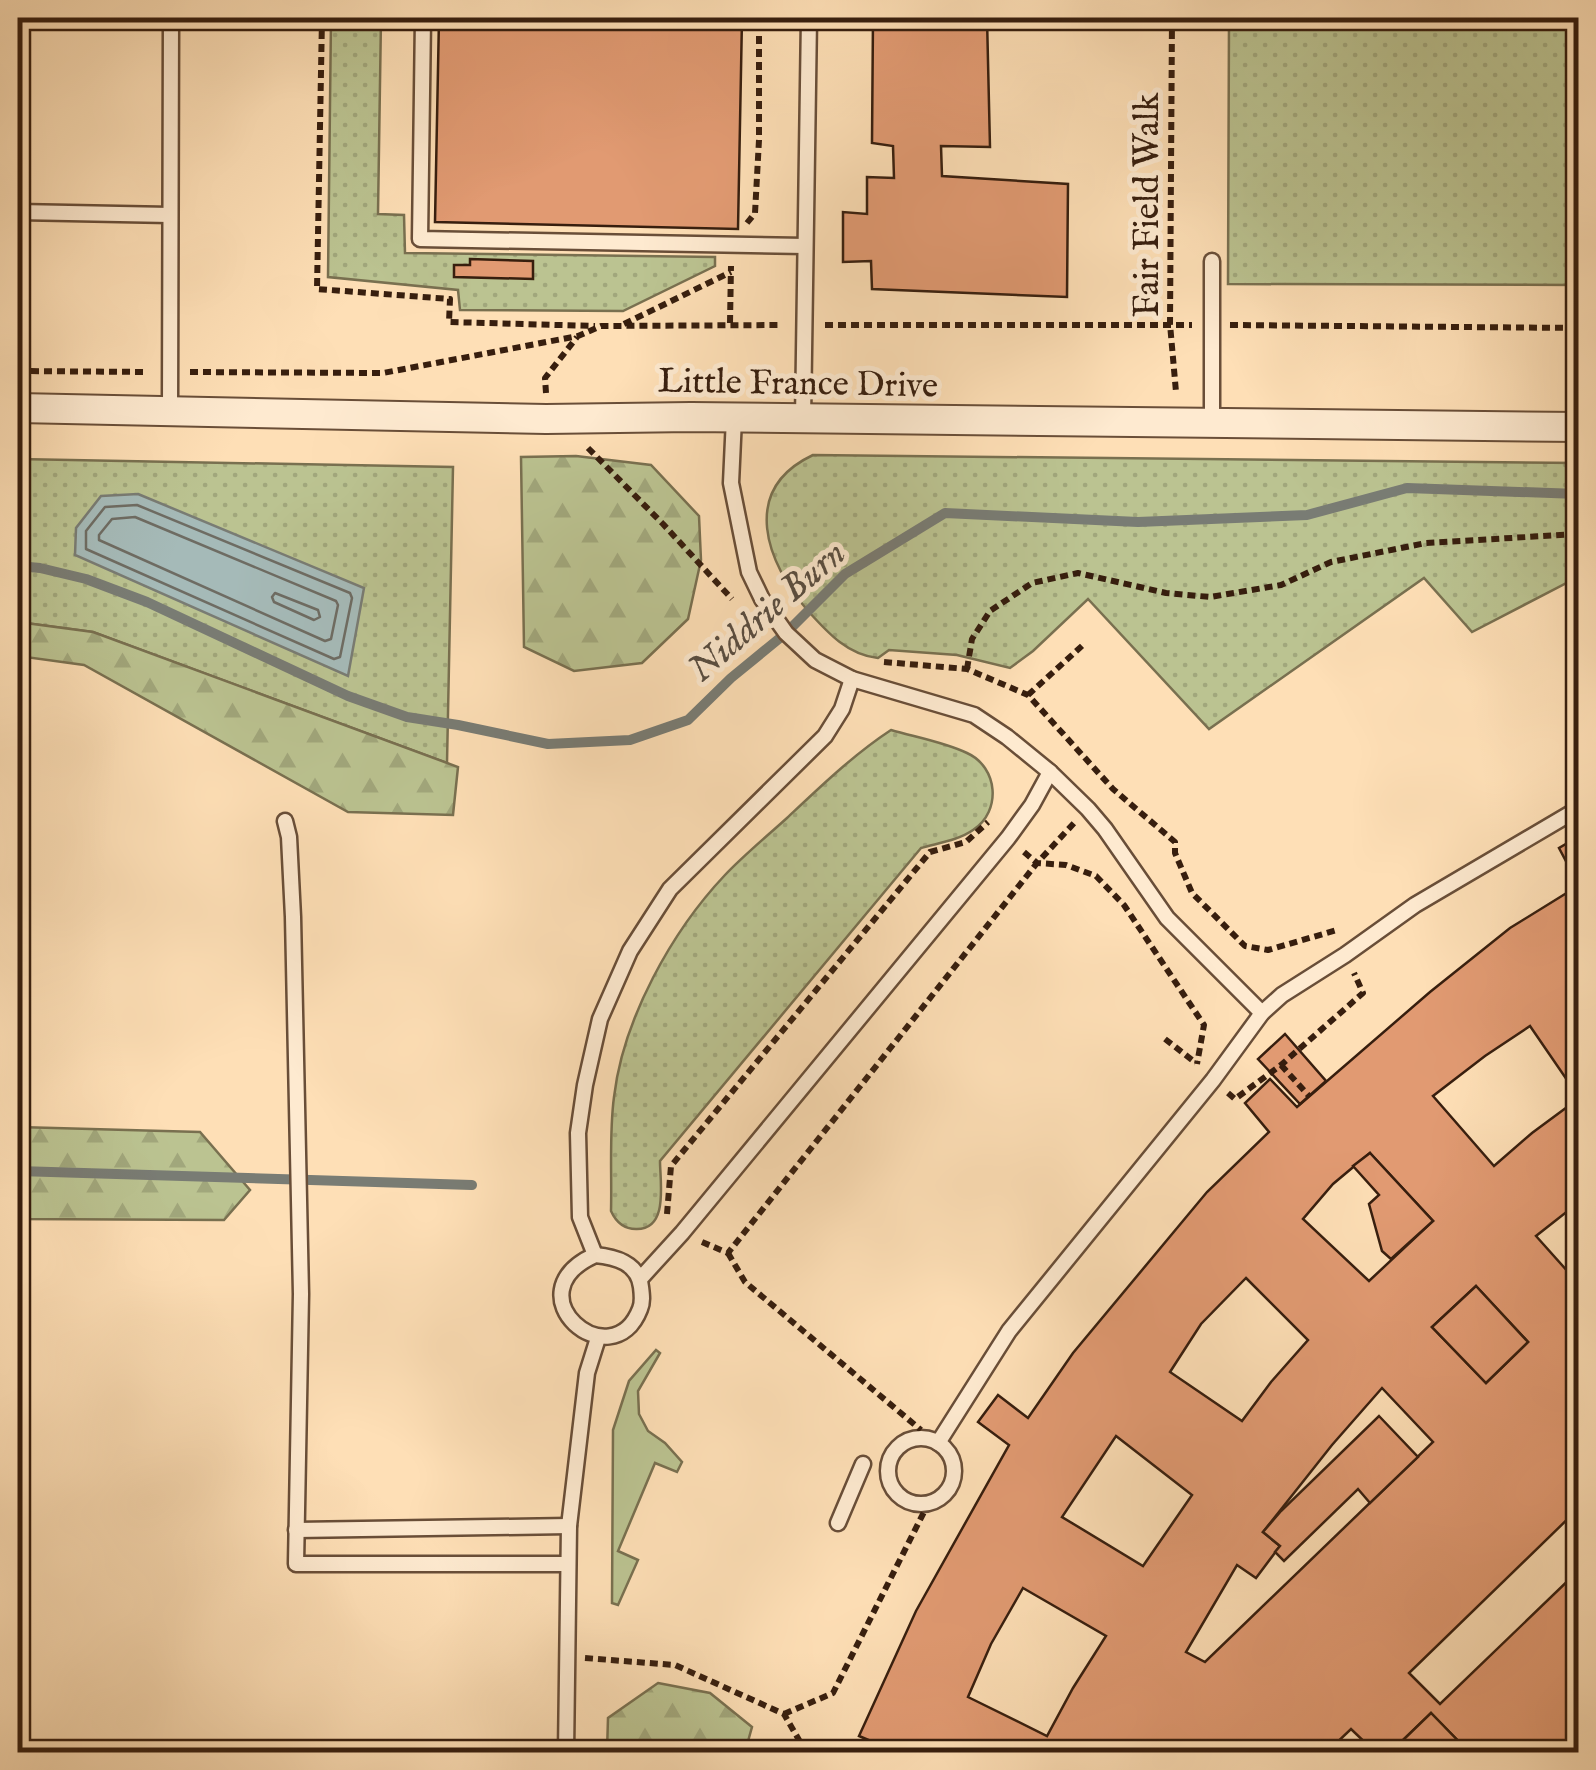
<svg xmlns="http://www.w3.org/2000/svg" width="1596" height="1770" font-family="'IM FELL English',serif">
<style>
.grass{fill:url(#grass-dots);stroke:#797050;stroke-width:2.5}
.forest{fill:url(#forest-firs);stroke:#797050;stroke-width:2.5}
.green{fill:#bbc391;stroke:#797050;stroke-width:2.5}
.water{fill:#a5bab8;stroke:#797c74;stroke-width:2.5}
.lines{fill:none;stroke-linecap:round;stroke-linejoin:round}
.shore{stroke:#6e6c63;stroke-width:2.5}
.stream{stroke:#797c74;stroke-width:10}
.building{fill:#e19a72;stroke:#371e0e;stroke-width:2.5;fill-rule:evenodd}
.service-casing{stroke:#694e38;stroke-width:19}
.minor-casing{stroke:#694e38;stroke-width:32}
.path{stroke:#371e0e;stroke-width:6;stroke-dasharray:8 5;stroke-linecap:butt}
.service{stroke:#feead0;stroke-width:14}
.minor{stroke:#feead0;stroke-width:28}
.labels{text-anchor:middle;stroke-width:10;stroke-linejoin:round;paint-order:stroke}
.street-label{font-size:35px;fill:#371e0e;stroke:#feead0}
.water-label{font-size:38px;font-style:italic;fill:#584d41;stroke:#feead0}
</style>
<defs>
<pattern id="grass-dots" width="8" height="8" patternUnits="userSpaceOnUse" patternTransform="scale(2.5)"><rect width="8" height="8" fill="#bbc391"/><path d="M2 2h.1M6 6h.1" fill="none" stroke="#a1a77c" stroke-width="1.8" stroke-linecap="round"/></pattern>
<pattern id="forest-firs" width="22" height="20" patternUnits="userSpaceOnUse" patternTransform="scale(2.5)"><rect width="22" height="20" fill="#bbc391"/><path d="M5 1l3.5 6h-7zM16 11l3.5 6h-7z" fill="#a1a77c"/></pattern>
</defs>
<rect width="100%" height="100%" fill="#fedfb6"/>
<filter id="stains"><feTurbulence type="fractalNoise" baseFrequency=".002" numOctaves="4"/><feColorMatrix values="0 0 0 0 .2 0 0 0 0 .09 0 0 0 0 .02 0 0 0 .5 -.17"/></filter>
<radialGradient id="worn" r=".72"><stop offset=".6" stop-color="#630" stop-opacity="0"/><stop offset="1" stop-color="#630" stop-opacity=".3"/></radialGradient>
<g class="grass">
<polygon points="331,18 381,18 378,214 404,215 405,253 715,257 715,266 623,311 460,310 458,290 328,277"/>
<polygon points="1229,18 1578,18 1578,285 1228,284"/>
<path d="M813 455 1578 463V577L1472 632 1424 578 1209 729 1088 599 1033 651 1010 668 957 655 889 650 878 658C848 655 828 633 809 612 766 563 739 490 813 455Z"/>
<polygon points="18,459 453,467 447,763 93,632 18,622"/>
<path d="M891 730C915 737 944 742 967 753 998 767 1002 811 973 830 959 840 938 843 921 848L660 1161C660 1182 669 1230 636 1229 624 1229 616 1222 611 1211 612 1174 609 1134 614 1097 623 1019 672 931 725 875 744 855 766 837 787 818 820 787 853 755 891 730Z"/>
</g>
<g class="forest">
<polygon points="576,456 651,465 699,516 701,560 688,619 642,663 574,671 524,647 521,457"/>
<polygon points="18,622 93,632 458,767 453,815 348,812 84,665 18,656"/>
<polygon points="18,1127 200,1132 250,1190 224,1220 18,1219"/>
<polygon points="658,1683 710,1693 752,1727 745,1752 607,1752 608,1718"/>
</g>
<polygon class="green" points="656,1350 660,1353 638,1391 639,1414 648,1431 665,1443 682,1462 677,1472 655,1463 618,1551 638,1560 618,1605 612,1603 613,1430 629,1381"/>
<polygon class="water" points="138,494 364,588 348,676 75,555 76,528 101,496"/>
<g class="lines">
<g class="shore">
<polygon points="137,505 350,593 352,598 340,657 334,659 86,549 86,531 105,507"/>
<polygon points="135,517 336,601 338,605 331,639 325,641 99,540 99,535 112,519"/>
<polygon points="275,593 318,610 320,617 314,620 274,602 272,597"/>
</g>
<g class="stream">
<polyline points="18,566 40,568 86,579 147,602 348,696 407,717 458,725 548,744 630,740 688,720 731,678 786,633 845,574 945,513 1138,522 1307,515 1407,488 1578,494"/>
<polyline points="18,1171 472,1185"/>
</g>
</g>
<g class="building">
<polygon points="439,18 478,18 476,20 487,21 500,18 742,18 738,229 435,222"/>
<polygon points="873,18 987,18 990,147 941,146 942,176 1068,184 1067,297 872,289 871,261 843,262 843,212 867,214 867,177 894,178 893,146 872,143"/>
<polygon points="470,259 533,261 533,279 454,277 454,265 470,265"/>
<polygon points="1578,837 1578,884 1559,848"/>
<path d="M1578 886V1096L1530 1026 1485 1056 1433 1096 1494 1166 1532 1133 1578 1099V1203L1536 1236 1578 1283V1509L1409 1673 1440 1704 1578 1571V1752H1469L1431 1713 1391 1752H1375L1351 1729 1327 1752H897L859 1736 916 1611 1009 1445 978 1422 998 1395 1028 1418 1073 1353 1207 1192 1269 1132 1245 1103 1270 1079 1297 1107 1430 992 1510 928ZM1370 1153 1433 1221 1369 1281 1303 1219 1333 1184ZM1246 1278 1308 1340 1271 1382 1242 1421 1170 1372 1201 1324ZM1476 1286 1528 1342 1486 1383 1432 1327ZM1382 1388 1433 1442 1205 1662 1186 1652 1237 1565 1256 1578 1280 1546 1263 1532 1332 1445ZM1116 1436 1192 1495 1143 1566 1062 1517ZM1023 1588 1106 1636 1073 1688 1047 1736 968 1697 991 1644Z"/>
<polygon points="1285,1034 1326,1081 1300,1104 1258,1059"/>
<polygon points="1370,1153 1433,1221 1391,1259 1382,1251 1369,1204 1379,1195 1353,1166"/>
<polygon points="1476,1286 1528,1342 1486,1383 1432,1327"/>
<polygon points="1379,1416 1418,1457 1370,1503 1358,1489 1284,1561 1275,1552 1280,1546 1263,1532 1281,1511"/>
<polygon points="1431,1713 1469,1752 1391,1752 1402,1741"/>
</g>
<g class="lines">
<defs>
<g id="service">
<polyline points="423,18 420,239 805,246"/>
<polyline points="18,212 170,215"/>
<polyline points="170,411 171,18"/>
<polyline points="734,418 731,483 749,572 762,599 786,633 815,660 852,679 974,715 1007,737 1050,772 1088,809 1105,829 1167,918 1262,1013"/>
<polyline points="803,419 809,18"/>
<polyline points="1212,423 1212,261"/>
<polyline points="285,821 289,837 293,917 301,1294 296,1564 568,1564"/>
<polyline points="595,1255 580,1217 578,1133 585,1085 600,1019 630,951 670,889 825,736 842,709 852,679"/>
<path d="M595 1255C616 1257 638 1263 641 1287 642 1295 643 1302 640 1309 612 1381 509 1294 595 1255Z"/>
<polyline points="640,1279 682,1233 1008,838 1032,805 1050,772"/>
<circle cx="921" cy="1471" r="33"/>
<polyline points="938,1443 1009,1331 1213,1080 1262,1013 1282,995 1345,955 1415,905 1578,809"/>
<polyline points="838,1523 863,1464"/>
<polyline points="296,1530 569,1526"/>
<polyline points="566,1752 569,1526 587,1373 598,1338"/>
</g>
<polyline id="minor" points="18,408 546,419 691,417 1578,427"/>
</defs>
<use href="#service" class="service-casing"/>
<use href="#minor" class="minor-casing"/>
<g class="path">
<polyline points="322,18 317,289 450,299 449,322 595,326"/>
<polyline points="1172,18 1170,324 1176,392"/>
<polyline points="747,223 755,213 759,140 759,18"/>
<polyline points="730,323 731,266"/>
<polyline points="624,324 731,272"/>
<polyline points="825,325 1192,325"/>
<polyline points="1230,325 1578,328"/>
<polyline points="18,371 148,372"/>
<polyline points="190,372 383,373 578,336 601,326 782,325"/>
<polyline points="546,393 545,378 577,337"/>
<polyline points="588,448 663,524 732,599"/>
<polyline points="884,662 967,669 1028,695 1113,789 1175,842 1175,853 1192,893 1245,946 1268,950 1337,930"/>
<polyline points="967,669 972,639 990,611 1032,583 1078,573 1166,593 1210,597 1281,585 1331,562 1426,543 1578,534"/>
<polyline points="1028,695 1083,645"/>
<polyline points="1024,852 1037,863 1066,865 1096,876 1124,905 1204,1025 1197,1064"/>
<polyline points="1165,1039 1196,1063"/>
<polyline points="1281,1065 1309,1096"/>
<polyline points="1228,1093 1235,1099 1281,1065 1363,993 1354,973"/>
<polyline points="667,1214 671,1166 930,852 966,842 988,822"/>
<polyline points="702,1242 728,1253 1037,863 1075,822"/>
<polyline points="728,1253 745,1282 921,1430"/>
<polyline points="585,1658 675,1665 784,1714 806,1752"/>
<polyline points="784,1714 833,1693 928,1504"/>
</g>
<use href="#service" class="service"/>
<use href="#minor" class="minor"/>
</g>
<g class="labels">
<g class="street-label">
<text transform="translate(1146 205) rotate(-90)" y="12">Fair Field Walk</text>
<text transform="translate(798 382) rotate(1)" y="12">Little France Drive</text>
</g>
<g class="water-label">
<text transform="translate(766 610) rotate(-41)" y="13">Niddrie Burn</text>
</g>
</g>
<rect width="1596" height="1770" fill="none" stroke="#fedfb6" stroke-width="60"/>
<rect x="20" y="20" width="1556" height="1730" fill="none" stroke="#371e0e" stroke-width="5"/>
<rect x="30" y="30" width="1536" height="1710" fill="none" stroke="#371e0e" stroke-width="2.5"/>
<rect width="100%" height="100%" filter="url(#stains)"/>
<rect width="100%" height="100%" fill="url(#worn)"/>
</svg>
